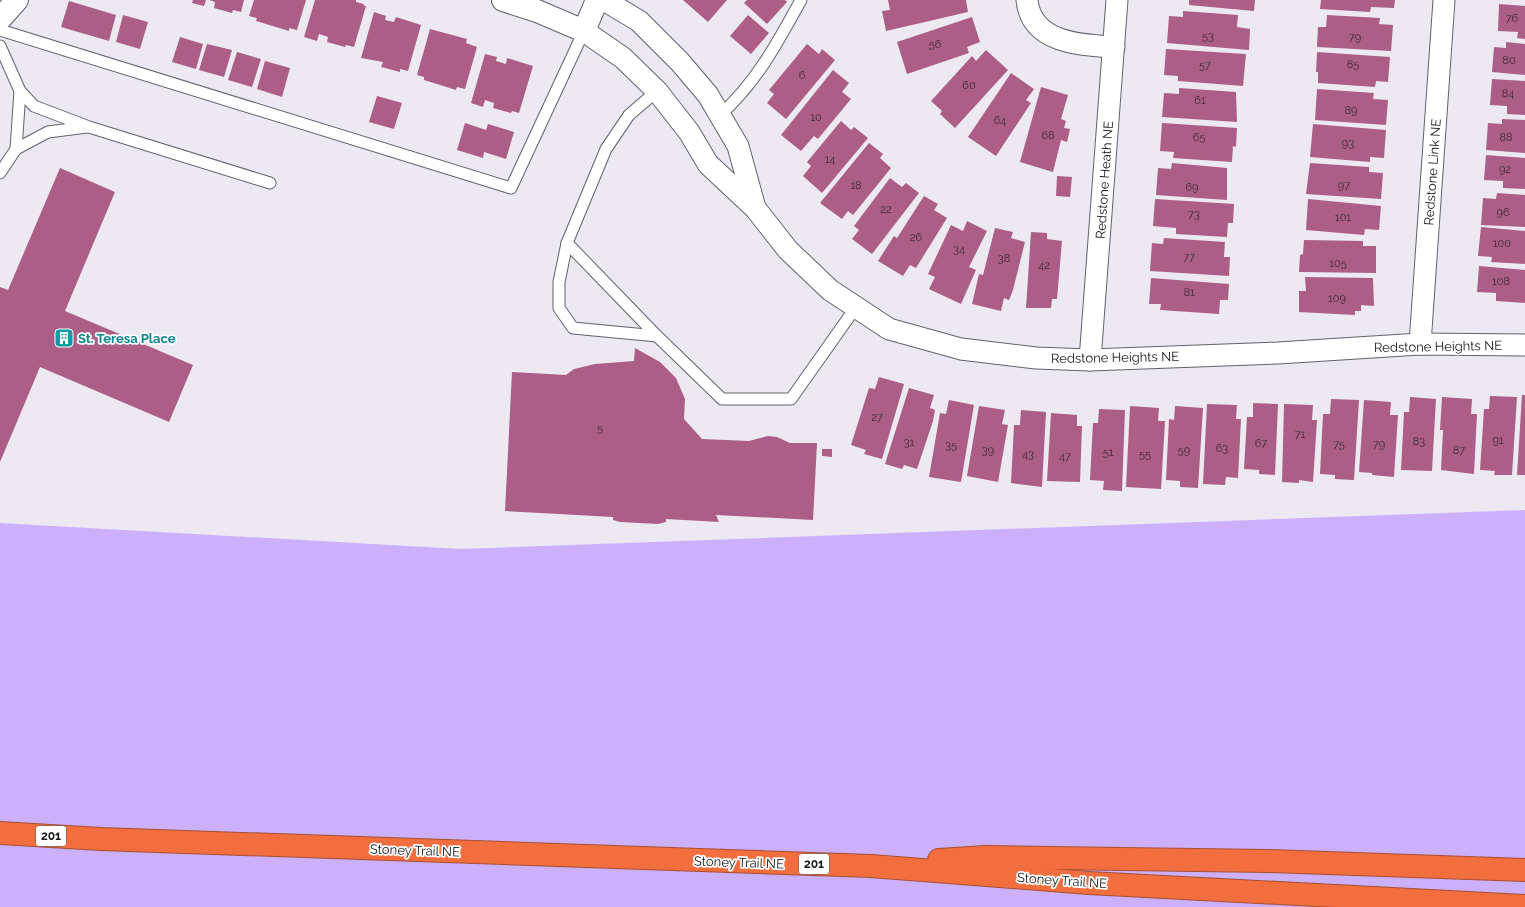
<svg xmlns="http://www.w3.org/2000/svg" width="1525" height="907" font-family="Raleway,sans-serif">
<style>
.green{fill:#ccb0fb}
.building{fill:#ad5e86}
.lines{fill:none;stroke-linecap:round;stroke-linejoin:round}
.service-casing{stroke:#64616a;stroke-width:13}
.minor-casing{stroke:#64616a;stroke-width:23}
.tertiary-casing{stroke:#64616a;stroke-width:24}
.motorway-casing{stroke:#a65031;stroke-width:24}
.service{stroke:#fff;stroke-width:11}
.minor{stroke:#fff;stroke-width:21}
.tertiary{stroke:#fff;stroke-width:22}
.motorway{stroke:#f36e3e;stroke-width:22}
.labels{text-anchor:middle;stroke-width:3.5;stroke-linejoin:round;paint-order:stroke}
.number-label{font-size:11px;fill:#3d2935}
.shield{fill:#fff;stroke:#5d5d5f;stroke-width:1}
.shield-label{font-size:12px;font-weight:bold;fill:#18171a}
.street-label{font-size:13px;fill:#18171a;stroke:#fff}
.culture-label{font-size:13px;font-weight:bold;fill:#0d838f;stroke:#fff;text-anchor:start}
</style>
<rect width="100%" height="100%" fill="#ece9f3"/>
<polygon class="green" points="1525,510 1525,907 0,907 0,523 461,549"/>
<g class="building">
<polygon points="193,0 206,0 204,6 192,3"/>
<polygon points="209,0 244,0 241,12 233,10 232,13 214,8 215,2"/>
<polygon points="254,0 306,0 297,30 289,28 289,31 256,21 257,18 249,16"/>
<polygon points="315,0 356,0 356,2 364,4 363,5 366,6 354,47 346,45 345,47 327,42 328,37 319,34 317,41 304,37"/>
<polygon points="683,0 727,0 708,22"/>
<polygon points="747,0 785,0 787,2 767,24 744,3"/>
<polygon points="888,0 966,0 968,12 886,31 882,11 890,10"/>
<polygon points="1189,0 1255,0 1254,11 1189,5"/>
<polygon points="1321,0 1395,0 1394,8 1371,7 1370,12 1320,9"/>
<polygon points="69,1 116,15 109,41 61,27"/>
<polygon points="1499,4 1525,6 1525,39 1517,38 1518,32 1498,31"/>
<polygon points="1183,11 1238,15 1237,27 1250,29 1249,50 1167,43 1169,16 1183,17"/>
<polygon points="374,12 386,16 385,20 394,22 396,17 421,25 408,71 400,69 400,72 381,67 383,62 361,58"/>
<polygon points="123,15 148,22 140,49 116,42"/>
<polygon points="748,15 769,33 751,54 730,36"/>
<polygon points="1327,15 1380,18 1379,24 1393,25 1391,51 1317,47 1318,27 1326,27"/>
<polygon points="972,17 980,42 967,47 969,53 907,74 897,42"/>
<polygon points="430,29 467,39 466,43 477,47 465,89 457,87 456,90 424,80 424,77 417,75"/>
<polygon points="180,37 203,44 196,69 172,62"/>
<polygon points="1506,42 1525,44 1525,75 1492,72 1494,47 1506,48"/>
<polygon points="207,44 232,50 224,77 199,70"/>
<polygon points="807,44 819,54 822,49 835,60 786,119 767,103 774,94 769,90"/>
<polygon points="1166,49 1246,54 1243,86 1178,81 1178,76 1164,75"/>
<polygon points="986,50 1008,70 955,128 940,114 942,111 931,101 972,56 976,61"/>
<polygon points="237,52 261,59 252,87 228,80"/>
<polygon points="1317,52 1390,57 1388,82 1376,81 1375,87 1318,83 1318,72 1316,72"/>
<polygon points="485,54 497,57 496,61 506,64 507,58 533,66 519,113 512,111 511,113 493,108 494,103 485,100 483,107 471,103"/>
<polygon points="265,61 290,68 282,97 257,89"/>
<polygon points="833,70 849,83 842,92 851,99 818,139 814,136 801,151 781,135"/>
<polygon points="1011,73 1034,89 1026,100 1031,103 996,156 968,137"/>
<polygon points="1492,79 1525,81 1525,115 1507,114 1507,106 1490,105"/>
<polygon points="1041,87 1068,95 1061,119 1066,121 1064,128 1070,129 1067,142 1061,140 1053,172 1020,162"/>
<polygon points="1179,88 1236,92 1237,122 1162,117 1164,93 1179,94"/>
<polygon points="1317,89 1374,93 1373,99 1388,100 1386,125 1315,120"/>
<polygon points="377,96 402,103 394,129 369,122"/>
<polygon points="1502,119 1525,120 1525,153 1486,150 1488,123 1502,124"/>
<polygon points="841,121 851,130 854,127 868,138 822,193 803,176 811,166 807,162"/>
<polygon points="465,123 486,130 488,124 514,132 506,159 484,152 483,158 457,150"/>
<polygon points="1162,123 1237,128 1236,147 1233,146 1232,162 1173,158 1174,152 1160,151"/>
<polygon points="1313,124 1386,130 1384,158 1370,157 1370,162 1310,157"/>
<polygon points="869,143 883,154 880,158 891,168 853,215 848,211 842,219 820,203"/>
<polygon points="1486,155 1525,158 1525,189 1503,188 1503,181 1484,180"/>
<polygon points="1172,163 1227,168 1227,200 1156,195 1158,168 1171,169"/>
<polygon points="1310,163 1369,167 1369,172 1383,173 1381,199 1306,194"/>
<polygon points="60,168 115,192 65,311 193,365 169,422 40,367 0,462 0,287 8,290"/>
<polygon points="1057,176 1072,177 1070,197 1056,196"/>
<polygon points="890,178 902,187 906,183 919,193 872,254 852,239 859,230 854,226"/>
<polygon points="1497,193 1525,195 1525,227 1481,225 1483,198 1496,199"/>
<polygon points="924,196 938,204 934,210 947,218 916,268 910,265 903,276 878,261 894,236 897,238"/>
<polygon points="1155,199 1234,204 1233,223 1228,223 1227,237 1176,234 1176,228 1153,226"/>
<polygon points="1308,199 1381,206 1379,230 1365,229 1364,235 1306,230"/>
<polygon points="967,221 987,231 969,267 976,270 961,304 929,289 935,277 928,274 951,225 963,231"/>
<polygon points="1481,227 1525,231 1525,264 1491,262 1492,257 1478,256"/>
<polygon points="995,228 1013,232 1011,238 1025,242 1013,290 1009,300 1004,298 1001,311 972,304 979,274 983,275"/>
<polygon points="1031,232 1047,233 1047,239 1062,241 1057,299 1052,299 1051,308 1026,308"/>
<polygon points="1164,238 1225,242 1224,257 1230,257 1229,276 1150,271 1152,243 1163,244"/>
<polygon points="1304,240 1363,241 1363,246 1376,246 1376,273 1299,272 1300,255 1303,254"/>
<polygon points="1479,266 1525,270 1525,303 1496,301 1496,293 1477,292"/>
<polygon points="1305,277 1373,278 1374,306 1361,305 1361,311 1355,311 1355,315 1299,312 1299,291 1306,291"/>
<polygon points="1151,278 1229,284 1228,300 1220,300 1219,314 1160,310 1161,304 1149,304"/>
<polygon points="635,348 660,362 676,378 685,399 684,419 702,439 749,441 768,436 777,437 790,443 817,443 813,520 716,515 719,522 666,519 666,522 658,524 620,522 613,520 613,517 505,511 512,372 566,375 574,369 595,364 634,361"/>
<polygon points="879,377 904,384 882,459 864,454 866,450 851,445 869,388 875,389"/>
<polygon points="909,388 934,395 930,408 935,410 933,421 917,469 904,465 902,469 885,464"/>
<polygon points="1522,395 1525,395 1525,475 1517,475"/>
<polygon points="1490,396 1517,397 1512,475 1494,475 1495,471 1480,470 1484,409 1489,409"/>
<polygon points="1410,397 1436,399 1432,471 1401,470 1404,412 1409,412"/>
<polygon points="1442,397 1472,399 1471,414 1477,414 1474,474 1441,470 1443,430 1440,430"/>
<polygon points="1331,399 1359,400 1354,480 1335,479 1335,475 1320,474 1323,414 1330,414"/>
<polygon points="949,400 974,405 961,482 929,477 940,413 946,414"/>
<polygon points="1364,400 1391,402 1390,415 1398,415 1394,477 1372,475 1372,473 1359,472"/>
<polygon points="1253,403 1278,404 1275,475 1259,474 1259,470 1244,469 1247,417 1253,417"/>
<polygon points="1207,404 1237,405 1236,419 1241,419 1238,478 1226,477 1225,485 1203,484"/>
<polygon points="1284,404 1313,405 1312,420 1317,420 1313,482 1299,480 1299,483 1282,482"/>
<polygon points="979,406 1005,410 1002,424 1008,425 998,482 967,476"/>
<polygon points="1130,406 1159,408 1158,421 1165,421 1161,489 1126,487"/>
<polygon points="1175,406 1203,408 1198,488 1180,487 1180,481 1166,480 1169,419 1174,420"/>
<polygon points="1099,409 1125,410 1122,491 1103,490 1104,481 1090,480 1093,423 1098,423"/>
<polygon points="1021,410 1046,412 1042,487 1011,483 1014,425 1020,425"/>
<polygon points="1051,413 1077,415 1077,426 1082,426 1080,482 1047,481"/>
<polygon points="822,449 832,449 832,457 822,456"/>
</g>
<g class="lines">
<defs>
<g id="service">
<polyline points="0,30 511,188 584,31"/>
<polyline points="0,46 20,91 16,149 0,173"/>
<polyline points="20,91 34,106 89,127 270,183"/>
<polyline points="657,91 629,115 606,149 567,243 657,336 722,399 791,399 856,307"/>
<path d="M720 115C756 83 778 42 801 0"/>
<polyline points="16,149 48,132 87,127"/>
<polyline points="567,243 559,282 559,308 573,328 657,336"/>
</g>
<g id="minor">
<polyline points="604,0 639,21 680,62 708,95 738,146 755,208"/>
<path d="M1027 0C1031 43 1080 45 1114 47"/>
<polyline points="584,31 623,58 657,91 689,132 708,164 755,208 788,250 830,290 889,329 961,349 1036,358 1090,360 1278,353 1420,344 1525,345"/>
<polyline points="1420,344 1444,0"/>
<polyline points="1090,360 1117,0"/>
</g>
<g id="tertiary">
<polyline points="503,0 537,11 584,31 597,0"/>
<polyline points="0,19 17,0"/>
</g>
<g id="motorway">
<polyline points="0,833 101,839 871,866 1089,883 1525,906"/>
<polyline points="939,860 986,857 1267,861 1525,870"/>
</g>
</defs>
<use href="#service" class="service-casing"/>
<use href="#minor" class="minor-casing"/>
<use href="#tertiary" class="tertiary-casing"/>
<use href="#motorway" class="motorway-casing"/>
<use href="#service" class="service"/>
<use href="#minor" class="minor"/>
<use href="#tertiary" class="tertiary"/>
<use href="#motorway" class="motorway"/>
</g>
<defs>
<symbol id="building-square" viewBox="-11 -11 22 22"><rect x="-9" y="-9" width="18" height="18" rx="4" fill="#0f9aa8" stroke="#fff"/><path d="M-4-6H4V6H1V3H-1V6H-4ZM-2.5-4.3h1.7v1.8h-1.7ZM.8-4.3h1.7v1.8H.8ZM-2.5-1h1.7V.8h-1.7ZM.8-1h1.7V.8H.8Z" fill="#fff"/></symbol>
</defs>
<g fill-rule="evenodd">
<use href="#building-square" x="53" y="327" width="22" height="22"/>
</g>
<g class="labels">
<g class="number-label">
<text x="1512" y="22">76</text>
<text x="1208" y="40">53</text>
<text x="1355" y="41">79</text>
<text x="935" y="48">56</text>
<text x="1509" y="64">80</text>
<text x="1353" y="68">85</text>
<text x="1205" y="69">57</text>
<text x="802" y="79">6</text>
<text x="969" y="89">60</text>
<text x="1508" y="97">84</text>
<text x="1200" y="104">61</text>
<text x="1351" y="114">89</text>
<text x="816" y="121">10</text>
<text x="1000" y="124">64</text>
<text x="1048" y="139">68</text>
<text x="1199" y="141">65</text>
<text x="1506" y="141">88</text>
<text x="1348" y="147">93</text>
<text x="830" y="163">14</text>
<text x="1505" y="173">92</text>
<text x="856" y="189">18</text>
<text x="1344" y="189">97</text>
<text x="1192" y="191">69</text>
<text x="886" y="213">22</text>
<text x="1503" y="216">96</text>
<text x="1194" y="218">73</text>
<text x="1343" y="221">101</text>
<text x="916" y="241">26</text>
<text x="1502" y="247">100</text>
<text x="959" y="253">34</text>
<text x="1189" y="261">77</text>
<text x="1004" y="262">38</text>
<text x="1338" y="267">105</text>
<text x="1044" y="269">42</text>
<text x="1501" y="285">108</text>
<text x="1189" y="296">81</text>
<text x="1337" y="302">109</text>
<text x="877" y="421">27</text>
<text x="600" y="432">5</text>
<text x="1300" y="438">71</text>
<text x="1498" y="444">91</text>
<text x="1419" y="445">83</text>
<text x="909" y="446">31</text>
<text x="1261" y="447">67</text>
<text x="1339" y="448">75</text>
<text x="1379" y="448">79</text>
<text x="951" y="449">35</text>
<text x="1222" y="452">63</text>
<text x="988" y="454">39</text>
<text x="1184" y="454">59</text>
<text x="1459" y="454">87</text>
<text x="1108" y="456">51</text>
<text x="1028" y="458">43</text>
<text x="1145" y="458">55</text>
<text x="1065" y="460">47</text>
</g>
<g class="shield">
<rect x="36" y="826" width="30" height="20" rx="3"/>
<rect x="799" y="854" width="30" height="20" rx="3"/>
</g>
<g class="shield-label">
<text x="51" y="840">201</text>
<text x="814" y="868">201</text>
</g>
<g class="street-label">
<text transform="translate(1432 172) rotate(-86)" y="5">Redstone Link NE</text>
<text transform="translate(1104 180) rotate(-86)" y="5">Redstone Heath NE</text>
<text transform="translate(1438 346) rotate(-1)" y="5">Redstone Heights NE</text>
<text transform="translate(1115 357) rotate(-1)" y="5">Redstone Heights NE</text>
<text transform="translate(415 850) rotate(2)" y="5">Stoney Trail NE</text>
<text transform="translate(739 862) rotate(2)" y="5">Stoney Trail NE</text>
<text transform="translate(1062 880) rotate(4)" y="5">Stoney Trail NE</text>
</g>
<g class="culture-label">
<text x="78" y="343">St. Teresa Place</text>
</g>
</g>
</svg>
